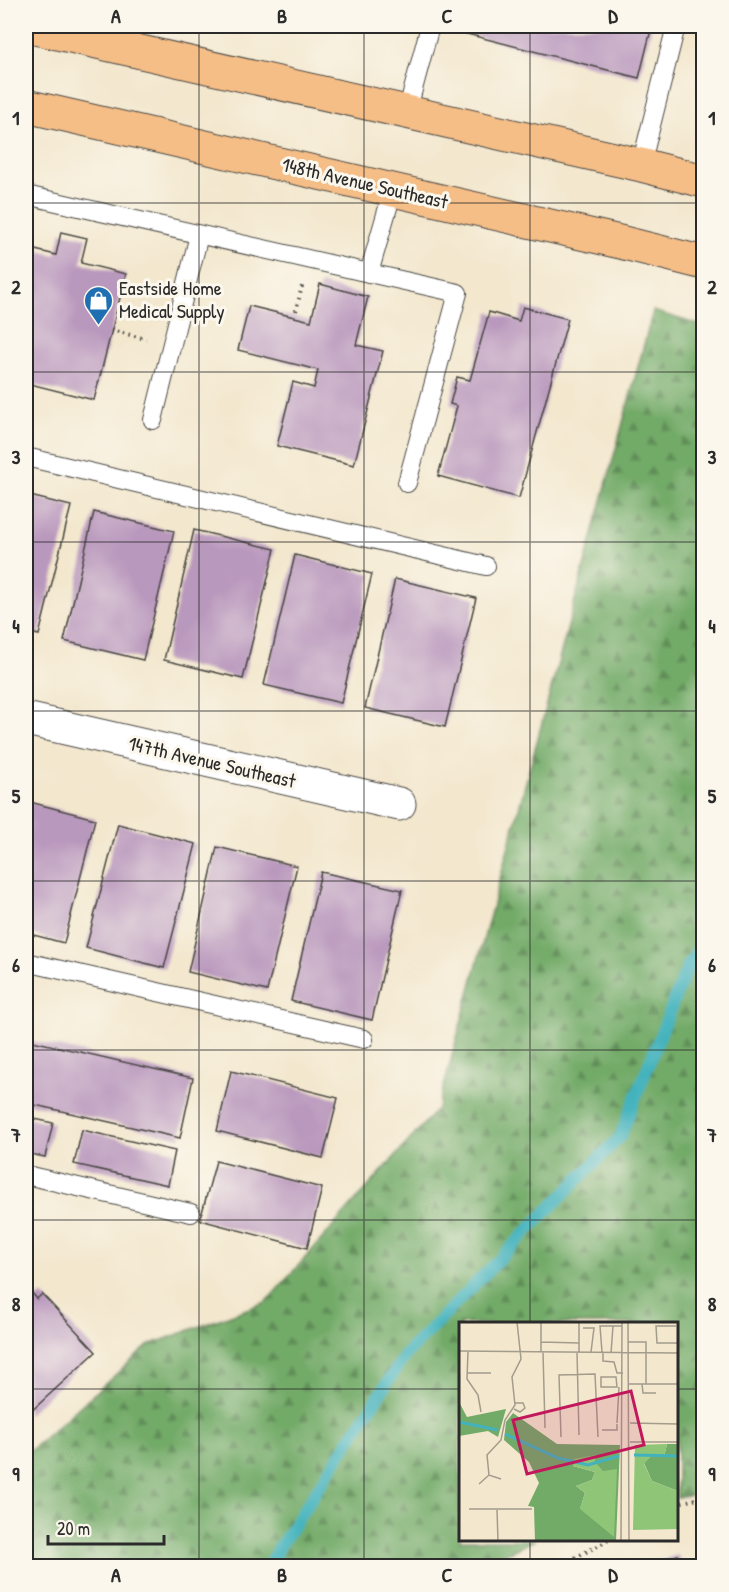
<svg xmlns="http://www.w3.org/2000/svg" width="729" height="1592" font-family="'Patrick Hand',sans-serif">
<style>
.forest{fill:url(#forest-firs);stroke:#4e6a4a;stroke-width:1.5}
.wetland{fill:url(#wetland-marsh);stroke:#5c7851;stroke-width:1.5}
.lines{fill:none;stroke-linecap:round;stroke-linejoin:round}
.stream{stroke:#43b2bd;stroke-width:12}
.building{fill:#b998bd}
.lane-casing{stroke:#494743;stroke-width:20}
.street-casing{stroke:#494743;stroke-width:35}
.primary-casing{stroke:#494743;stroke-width:35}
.path{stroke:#494743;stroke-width:4;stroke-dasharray:1.5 4.5;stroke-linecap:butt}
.lane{stroke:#fff;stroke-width:18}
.street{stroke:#fff;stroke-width:33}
.primary{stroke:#f6be87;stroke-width:33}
.grid{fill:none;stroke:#2b2b2b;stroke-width:1.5;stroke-opacity:0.55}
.labels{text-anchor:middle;stroke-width:6;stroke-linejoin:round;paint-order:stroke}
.street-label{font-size:20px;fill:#2b2b2b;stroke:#fbf7ec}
.poi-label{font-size:20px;fill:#2b2b2b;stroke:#fbf7ec;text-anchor:start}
.inset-river{fill:none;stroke:#43b2bd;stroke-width:3}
.inset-road{fill:none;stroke:#a39c8c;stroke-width:1.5}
.view{fill:#c2185b;fill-opacity:0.15;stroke:#c2185b;stroke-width:3}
.inset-edge{fill:none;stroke:#2b2b2b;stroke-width:3}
.neatline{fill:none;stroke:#2b2b2b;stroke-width:2}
.grid-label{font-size:20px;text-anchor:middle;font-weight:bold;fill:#2b2b2b}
</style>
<defs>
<pattern id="forest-firs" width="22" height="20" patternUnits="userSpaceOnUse" patternTransform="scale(1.5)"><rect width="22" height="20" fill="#72aa68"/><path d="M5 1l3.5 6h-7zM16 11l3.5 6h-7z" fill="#5e8b56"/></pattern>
<pattern id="wetland-marsh" width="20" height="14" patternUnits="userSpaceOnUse" patternTransform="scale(1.5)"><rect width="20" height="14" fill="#8ec577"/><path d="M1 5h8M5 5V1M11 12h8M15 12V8" fill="none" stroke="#74a062"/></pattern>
</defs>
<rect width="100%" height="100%" fill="#fbf7ec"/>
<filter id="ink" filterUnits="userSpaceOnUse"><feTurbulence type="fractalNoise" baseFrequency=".0167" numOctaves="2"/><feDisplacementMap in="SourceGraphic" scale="12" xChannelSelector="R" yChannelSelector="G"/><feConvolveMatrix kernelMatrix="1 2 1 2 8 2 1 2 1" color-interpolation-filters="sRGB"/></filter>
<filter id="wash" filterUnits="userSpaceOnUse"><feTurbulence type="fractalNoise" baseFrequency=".008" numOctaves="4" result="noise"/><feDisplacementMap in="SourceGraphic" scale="24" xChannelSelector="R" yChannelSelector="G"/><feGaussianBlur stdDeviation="1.35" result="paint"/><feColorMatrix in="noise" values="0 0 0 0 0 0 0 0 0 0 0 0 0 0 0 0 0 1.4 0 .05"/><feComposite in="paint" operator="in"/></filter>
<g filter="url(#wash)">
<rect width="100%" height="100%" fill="#f3e7cd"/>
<polygon class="forest" points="653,311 703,326 704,810 692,932 704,940 703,1493 677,1498 676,1324 460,1324 460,1540 535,1540 479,1566 26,1566 26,1454 149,1345 266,1302 438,1108"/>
<polygon class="wetland" points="703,810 703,940 692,933"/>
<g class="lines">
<polyline class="stream" points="267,1566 406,1354 620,1137 688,965 704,941"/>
</g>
<g id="blocks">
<g class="building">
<polygon points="457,26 652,26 639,78 455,31"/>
<polygon points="61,232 87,238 81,263 126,274 94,400 26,383 26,272 31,249 56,255"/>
<polygon points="320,284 368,297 356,345 383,351 354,465 277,446 293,382 314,388 318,370 238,350 249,306 311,321"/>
<polygon points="523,307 568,319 519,498 438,476 457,406 450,404 457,377 470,380 489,312 519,321"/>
<polygon points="26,495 71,506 39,635 26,632"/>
<polygon points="94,512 174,531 143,660 64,641"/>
<polygon points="194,530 275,549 243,679 164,660"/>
<polygon points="295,555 372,574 341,703 264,685"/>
<polygon points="395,579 476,598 445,727 365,708"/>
<polygon points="26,801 95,819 64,943 26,933"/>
<polygon points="118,824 196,844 164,968 86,948"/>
<polygon points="217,847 297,866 267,991 188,972"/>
<polygon points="321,872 402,890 372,1020 291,1001"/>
<polygon points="26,1025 31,1026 28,1040 193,1078 180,1138 26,1103"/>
<polygon points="231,1071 338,1098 323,1158 217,1131"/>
<polygon points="26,1117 53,1123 45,1157 26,1153"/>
<polygon points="82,1130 175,1151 168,1185 74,1164"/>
<polygon points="216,1161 322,1188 307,1248 200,1220"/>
<polygon points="26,1286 37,1299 42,1294 96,1352 27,1415"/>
<polygon points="678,1555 681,1566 641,1566"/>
</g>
</g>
</g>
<g filter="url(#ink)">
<use href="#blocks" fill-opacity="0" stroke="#494743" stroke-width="1.5"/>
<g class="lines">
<defs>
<g id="lane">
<polyline points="407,112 430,26"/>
<polyline points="641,165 676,26"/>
<polyline points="393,190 369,273 458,293 407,483"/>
<polyline points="26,195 369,273"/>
<polyline points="153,420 199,235"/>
<polyline points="26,457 486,566"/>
<polyline points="26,962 364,1039"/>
<polyline points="26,1175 191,1213"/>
</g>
<polyline id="street" points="26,719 399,804"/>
<g id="primary">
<polyline points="26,26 641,165 704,181"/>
<polyline points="26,106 620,242 704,263"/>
</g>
</defs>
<use href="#lane" class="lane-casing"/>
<use href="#street" class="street-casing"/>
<use href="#primary" class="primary-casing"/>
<g class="path">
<polyline points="296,311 302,286"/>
<polyline points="111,330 146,339"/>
<polyline points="676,1503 704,1498"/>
<polyline points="559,1566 609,1540"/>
</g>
<use href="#lane" class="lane"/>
<use href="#street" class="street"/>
<use href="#primary" class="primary"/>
</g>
</g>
<path class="grid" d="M199 26V1566M364 26V1566M530 26V1324M26 203H704M26 372H704M26 542H704M26 711H704M26 881H704M26 1050H704M26 1220H704M26 1389H460M676 1389H704M530 1540V1566"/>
<defs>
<symbol id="shop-pin" viewBox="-11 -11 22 30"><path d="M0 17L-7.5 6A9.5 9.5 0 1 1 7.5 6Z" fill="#1f6fb2" stroke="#fbf7ec"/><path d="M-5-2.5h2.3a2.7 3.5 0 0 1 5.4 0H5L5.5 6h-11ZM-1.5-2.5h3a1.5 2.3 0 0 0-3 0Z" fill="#fff"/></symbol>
</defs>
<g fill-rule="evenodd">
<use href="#shop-pin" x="82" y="284" width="33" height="45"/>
</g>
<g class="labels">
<g class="street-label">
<text transform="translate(365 183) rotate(13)" y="7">148th Avenue Southeast</text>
<text transform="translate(212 762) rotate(13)" y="7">147th Avenue Southeast</text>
</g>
<g class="poi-label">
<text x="119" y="295">Eastside Home<tspan x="119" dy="23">Medical Supply</tspan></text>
</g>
</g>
<g transform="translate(459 1322)">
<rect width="219" height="219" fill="#f3e7cd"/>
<path d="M0 80 8 95 47 87 39 115 29 109 0 114ZM54 91 98 122 161 123 157 219H76L75 185 69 184 80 161 70 140 45 118 47 100ZM137 133 135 139 144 150 121 187 126 171 117 164 133 158 136 150 114 144ZM208 122H219V169L193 159 185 141 191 135H205Z" fill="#72aa68" fill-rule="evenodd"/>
<path d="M208 122 205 135H191L185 142 193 159 219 169V207L174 208 176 123ZM137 133 135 139 144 149 158 147 155 215 121 187 126 171 117 164 133 158 136 150 114 144 115 137Z" fill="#8ec577"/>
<path class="inset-river" d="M0 100 39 108M46 112 99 136 129 143 160 134M175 133 219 134"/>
<path class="inset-road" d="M82 0V30M120 0V30M169 0 170 219M217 4H197L198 21H219M124 6H135L132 30M82 20 120 21M169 20H187V62M0 29 219 31M9 29 8 57 19 73 22 90M84 30 86 106M118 30 120 113M143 30 141 4H163M144 30V39L155 40 158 51H164M152 31 154 4M9 51H32M142 55H157L158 65H142ZM170 62H219M183 62 184 71H197M55 87 61 90 66 86 64 81H56M158 101 160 65M171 101 219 102M143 108H158V102M102 115 100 53 136 52 139 115M171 120H219M30 153 28 133 42 118 46 98 56 83 53 55 62 37 58 0M20 162 30 153 42 157M10 187H73M38 188 39 219M162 219 163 0"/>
<path class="view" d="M172 69 185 123 68 152 54 98Z"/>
<rect width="219" height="219" class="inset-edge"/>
</g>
<rect width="729" height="1592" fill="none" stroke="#fbf7ec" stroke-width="66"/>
<path d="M48 1535v9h116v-9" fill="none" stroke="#2b2b2b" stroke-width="3"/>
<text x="57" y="1535" font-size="18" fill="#2b2b2b" stroke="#fbf7ec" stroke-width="4.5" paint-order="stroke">20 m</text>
<rect x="33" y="33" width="663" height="1526" class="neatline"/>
<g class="grid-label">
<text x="116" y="23">A</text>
<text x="282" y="23">B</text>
<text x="447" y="23">C</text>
<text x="613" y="23">D</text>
<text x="16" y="125">1</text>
<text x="712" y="125">1</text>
<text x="16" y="294">2</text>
<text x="712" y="294">2</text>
<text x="16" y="464">3</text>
<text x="712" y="464">3</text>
<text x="16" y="633">4</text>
<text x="712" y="633">4</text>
<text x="16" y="803">5</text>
<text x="712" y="803">5</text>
<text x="16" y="972">6</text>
<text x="712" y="972">6</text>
<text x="16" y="1142">7</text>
<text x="712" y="1142">7</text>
<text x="16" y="1311">8</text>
<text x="712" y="1311">8</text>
<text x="16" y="1481">9</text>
<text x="712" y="1481">9</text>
<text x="116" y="1582">A</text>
<text x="282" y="1582">B</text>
<text x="447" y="1582">C</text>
<text x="613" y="1582">D</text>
</g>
</svg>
